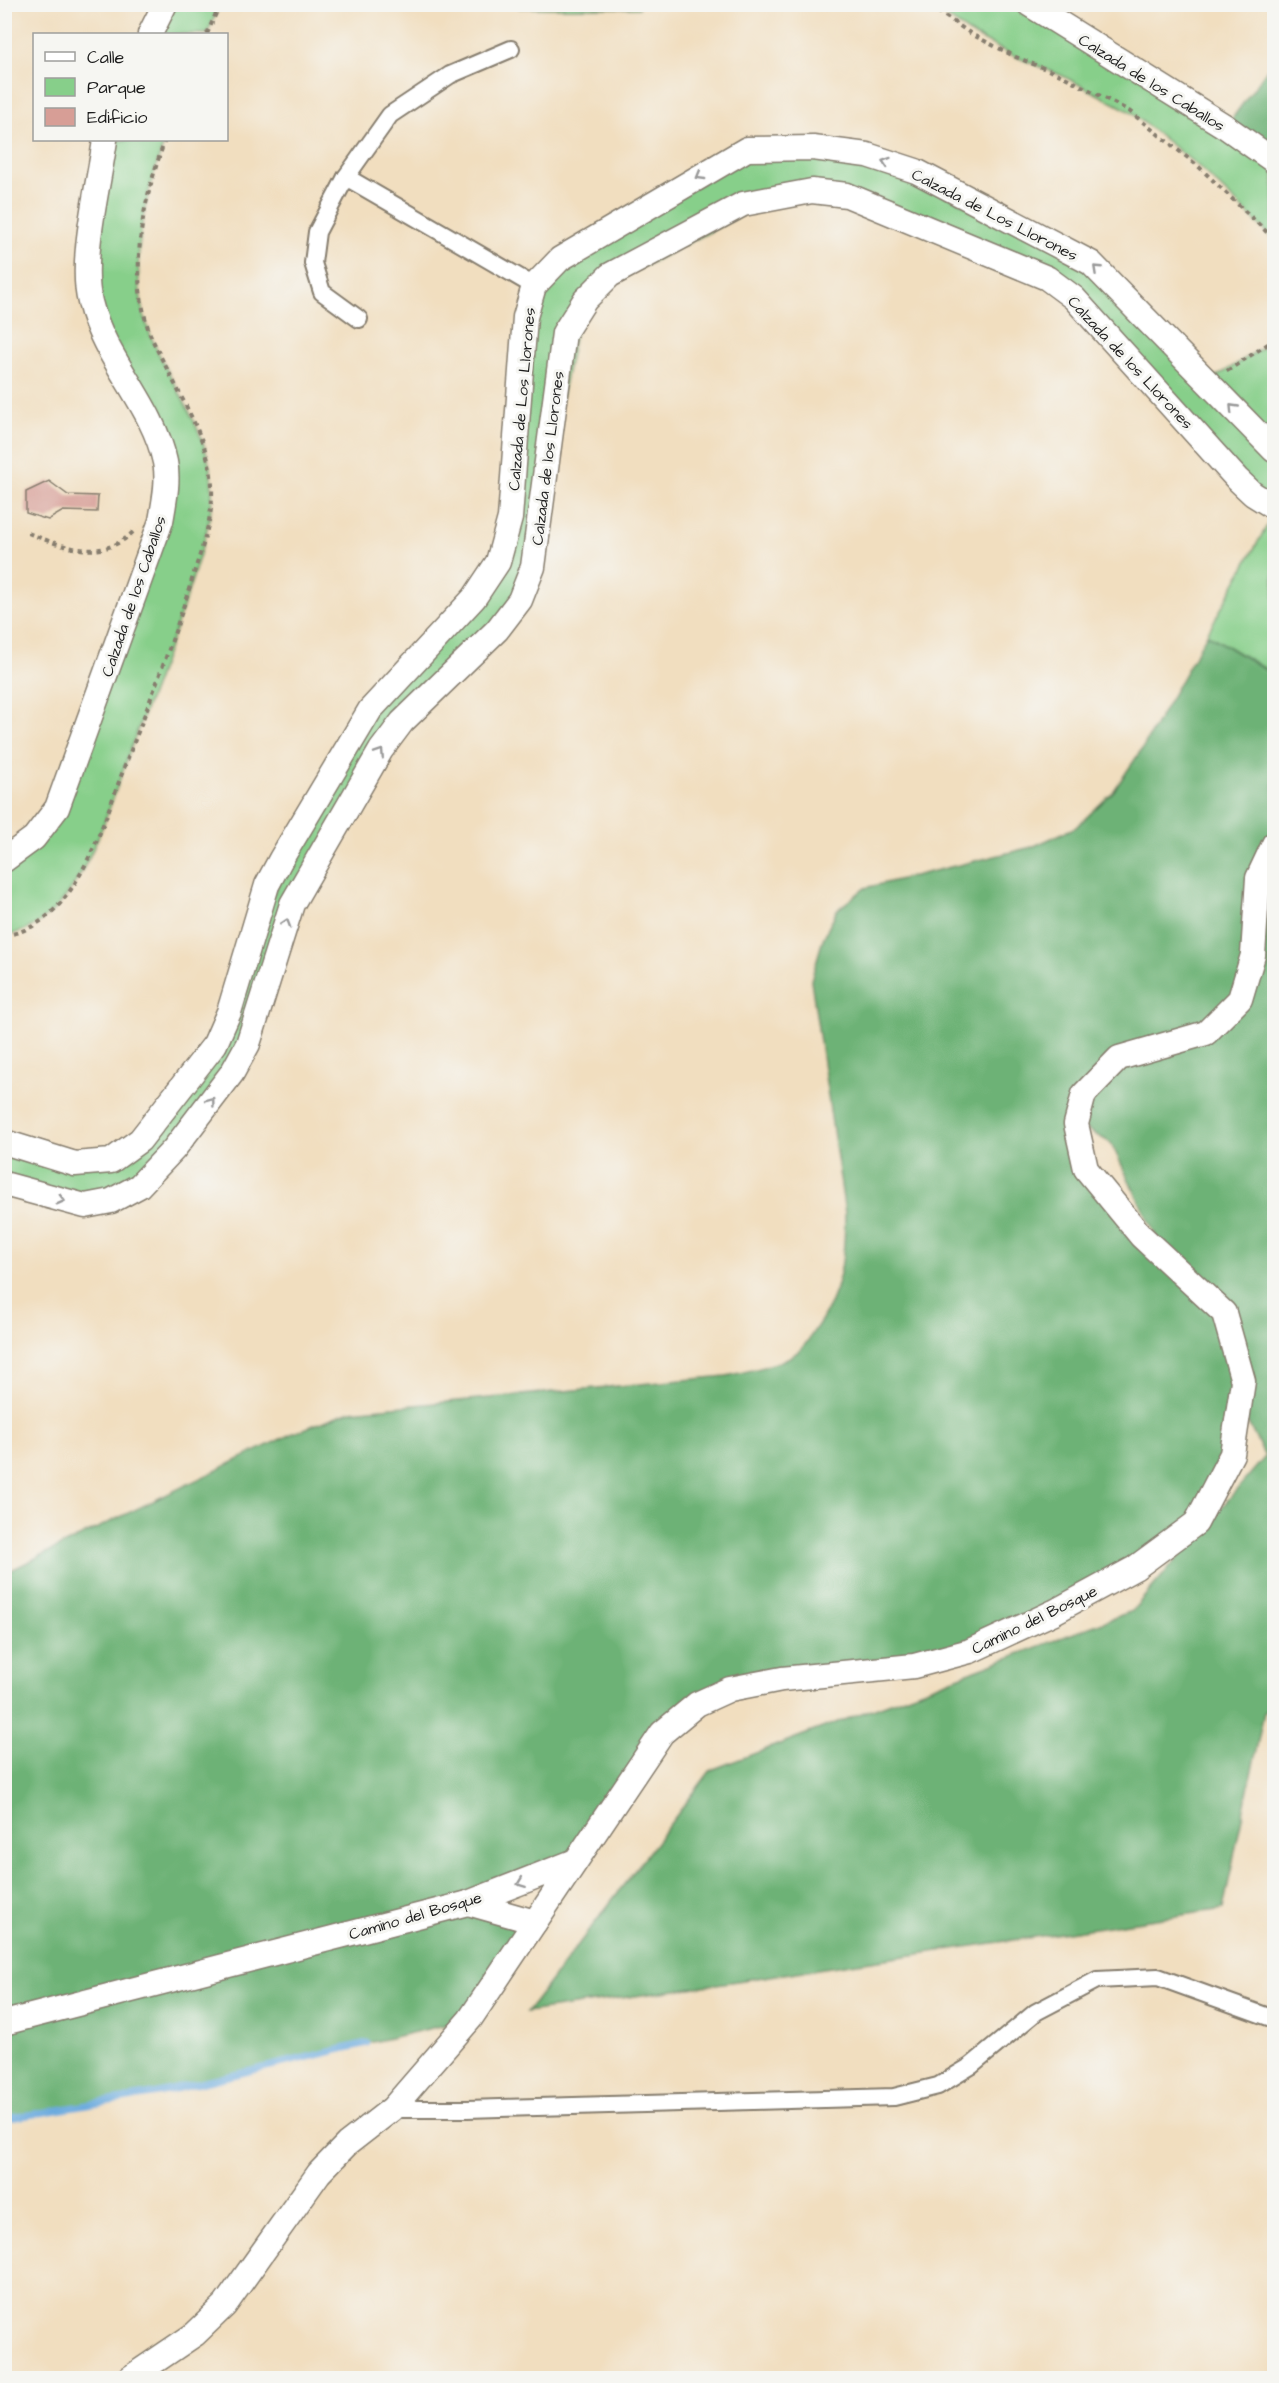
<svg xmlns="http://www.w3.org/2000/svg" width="1279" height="2383" font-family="'Architects Daughter',sans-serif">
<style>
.green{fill:#87cf8a;stroke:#527653;stroke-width:1.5}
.forest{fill:#6db276;stroke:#446749;stroke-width:1.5;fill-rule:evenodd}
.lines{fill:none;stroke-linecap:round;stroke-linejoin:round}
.stream{stroke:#6baade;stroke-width:7}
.building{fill:#d79e96}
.street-casing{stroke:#867d6e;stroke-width:20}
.secondary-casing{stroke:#867d6e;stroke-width:27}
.path{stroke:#867d6e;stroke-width:4;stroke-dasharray:4.5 4.5;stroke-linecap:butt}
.street{stroke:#fff;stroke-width:16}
.secondary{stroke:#fff;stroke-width:24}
.oneway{stroke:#999}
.labels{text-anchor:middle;stroke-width:6;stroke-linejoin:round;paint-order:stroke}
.street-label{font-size:16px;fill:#1c1c1c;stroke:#f6f6f2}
</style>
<rect width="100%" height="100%" fill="#f6f6f2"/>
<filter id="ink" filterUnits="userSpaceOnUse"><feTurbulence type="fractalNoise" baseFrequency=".0167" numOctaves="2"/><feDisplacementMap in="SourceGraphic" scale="12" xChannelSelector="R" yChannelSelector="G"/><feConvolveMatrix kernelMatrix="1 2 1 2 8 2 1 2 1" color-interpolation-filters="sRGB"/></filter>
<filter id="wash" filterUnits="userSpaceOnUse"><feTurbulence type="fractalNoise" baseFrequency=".008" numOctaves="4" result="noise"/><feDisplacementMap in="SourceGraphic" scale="24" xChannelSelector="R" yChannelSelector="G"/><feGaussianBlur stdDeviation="1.35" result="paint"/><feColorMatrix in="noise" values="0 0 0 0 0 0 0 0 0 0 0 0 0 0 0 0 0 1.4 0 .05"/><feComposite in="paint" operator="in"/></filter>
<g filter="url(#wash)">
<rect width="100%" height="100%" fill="#f1debf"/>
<g class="green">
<polygon points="165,5 220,5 207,34 150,34"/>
<polygon points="519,5 639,4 639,8 519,8"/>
<polygon points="921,5 1028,5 1274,163 1274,239 1198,166 1129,111 1063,76 1016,57 973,35 933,8"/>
<path d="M105 140H165C143 201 126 270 150 334 171 388 215 436 212 497 211 520 203 545 196 567 179 625 156 681 135 737 115 789 100 849 67 895 52 915 30 933 5 935L4 860 34 838 161 521 165 463 89 300Z"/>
<polygon points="746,155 865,157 1090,264 1274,452 1274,506 1075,297 847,195 780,195 582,299 520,600 428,695 306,875 232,1073 111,1201 5,1184 4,1142 111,1161 193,1075 256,926 370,710 498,562 534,286"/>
<polygon points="1274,340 1274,445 1210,381"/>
<polygon points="1274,513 1274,674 1207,634"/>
</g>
<g class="forest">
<polygon points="1274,60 1274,161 1226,127"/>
<path d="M1207 634 1274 675V1705L1264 1712 1223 1909 527 2012 711 1770 1132 1611 1265 1457 1238 1403 1196 1523 970 1651 697 1704 573 1862 469 1903 535 1922 470 2019 158 2093 5 2119V1573L291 1434 350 1411 726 1376C747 1371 783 1365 800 1350 806 1345 810 1337 814 1331 841 1295 845 1257 845 1213L811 980 823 939 837 910 865 888 1032 847 1076 827 1113 792 1142 749ZM1077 1124 1111 1143 1168 1261 1086 1169Z"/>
</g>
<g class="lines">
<polyline class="stream" points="4,2119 158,2093 367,2043"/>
</g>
<g id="blocks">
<polygon class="building" points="49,481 68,495 98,496 97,512 63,511 48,520 26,513 26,492"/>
</g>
</g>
<g filter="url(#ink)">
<use href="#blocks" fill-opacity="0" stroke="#867d6e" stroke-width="1.5"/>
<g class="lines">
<defs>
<g id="street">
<polyline points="346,177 534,286"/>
<polyline points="359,319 322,292 313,263 317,232 346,177 390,115 450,75 511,49"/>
<polyline points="392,2109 467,2109 894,2097 938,2086 971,2066 1036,2012 1097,1980 1158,1977 1274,2019"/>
</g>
<g id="secondary">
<polyline points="1029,4 1226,127 1274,161"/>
<polyline points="150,34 165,4"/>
<path d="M4 860 34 838 57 808 161 521C164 503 169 481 165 462 153 404 104 360 90 302 79 260 99 184 105 140"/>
<polyline points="4,1142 75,1164 111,1161 140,1140 215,1044 229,1012 267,885 281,859 370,710 474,598 498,562 510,518 525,317 534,286 560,259 747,149 813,148 867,155 916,171 1091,263 1274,450"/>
<polyline points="4,1184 85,1206 111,1201 139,1186 174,1149 232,1073 248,1044 292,904 381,750 402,722 497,630 520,600 533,567 564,333 585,300 610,275 743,204 812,191 847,195 1047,278 1074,298 1237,479 1253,494 1274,507"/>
<polyline points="468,1903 535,1922"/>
<polyline points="4,2023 468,1903 573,1862"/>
<polyline points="130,2378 195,2334 225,2305 319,2173 347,2144 392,2109 470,2019 662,1733 697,1704 730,1689 782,1679 914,1666 970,1651 1054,1612 1135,1568 1196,1523 1232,1454 1243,1381 1224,1313 1141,1236 1086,1169 1076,1124 1084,1094 1119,1058 1206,1033 1240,999 1253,955 1258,878 1274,844"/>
</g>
</defs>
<use href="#street" class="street-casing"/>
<use href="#secondary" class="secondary-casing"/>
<g class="path">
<polyline points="921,4 933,8 973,35 1016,57 1063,76 1129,111 1198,166 1274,239"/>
<polyline points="207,34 220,4"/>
<polyline points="1227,371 1274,340"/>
<path d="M28 533C64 547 101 563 133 532"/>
<path d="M4 935C30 933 52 915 67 895 95 856 109 807 126 763 150 701 174 639 193 576 201 551 211 523 212 497 214 458 195 424 178 390 169 372 158 353 150 334 127 269 143 201 165 140"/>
</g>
<use href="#street" class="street"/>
<use href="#secondary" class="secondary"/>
</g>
<defs><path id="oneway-chevron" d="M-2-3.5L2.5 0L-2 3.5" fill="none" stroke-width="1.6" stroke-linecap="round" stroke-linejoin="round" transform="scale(1.5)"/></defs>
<g class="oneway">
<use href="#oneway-chevron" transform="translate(886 162) rotate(-162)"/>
<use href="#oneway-chevron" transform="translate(700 176) rotate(150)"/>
<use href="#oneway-chevron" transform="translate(1097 269) rotate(-137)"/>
<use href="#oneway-chevron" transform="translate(1233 408) rotate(-134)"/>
<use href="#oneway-chevron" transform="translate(380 753) rotate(-57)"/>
<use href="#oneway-chevron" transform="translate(286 923) rotate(-73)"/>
<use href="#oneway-chevron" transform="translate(211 1101) rotate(-53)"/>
<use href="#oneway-chevron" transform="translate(61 1200) rotate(15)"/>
<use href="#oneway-chevron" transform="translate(521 1883) rotate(159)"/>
</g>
</g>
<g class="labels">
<g class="street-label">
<text transform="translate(1152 82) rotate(32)" y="6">Calzada de los Caballos</text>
<text transform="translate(995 214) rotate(27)" y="6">Calzada de Los Llorones</text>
<text transform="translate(1131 362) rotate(47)" y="6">Calzada de los Llorones</text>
<text transform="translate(521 399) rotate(-85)" y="6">Calzada de Los Llorones</text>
<text transform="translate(547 458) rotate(-83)" y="6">Calzada de los Llorones</text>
<text transform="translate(133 596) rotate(-71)" y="6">Calzada de los Caballos</text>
<text transform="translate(1034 1619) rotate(-26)" y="6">Camino del Bosque</text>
<text transform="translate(415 1915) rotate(-16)" y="6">Camino del Bosque</text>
</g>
</g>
<rect width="1279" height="2383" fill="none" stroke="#f6f6f2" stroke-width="24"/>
<rect x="33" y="33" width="195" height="108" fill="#f6f6f2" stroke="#9f9f9c" stroke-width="1.5"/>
<rect x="45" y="52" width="30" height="9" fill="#ffffff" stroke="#9f9f9c" stroke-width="1.5"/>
<text x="87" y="63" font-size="18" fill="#1c1c1c">Calle</text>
<rect x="45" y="78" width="30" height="18" fill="#87cf8a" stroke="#9f9f9c" stroke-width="1.5"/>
<text x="87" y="93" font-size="18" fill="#1c1c1c">Parque</text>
<rect x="45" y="108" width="30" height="18" fill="#d79e96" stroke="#9f9f9c" stroke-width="1.5"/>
<text x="87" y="123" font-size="18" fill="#1c1c1c">Edificio</text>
</svg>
